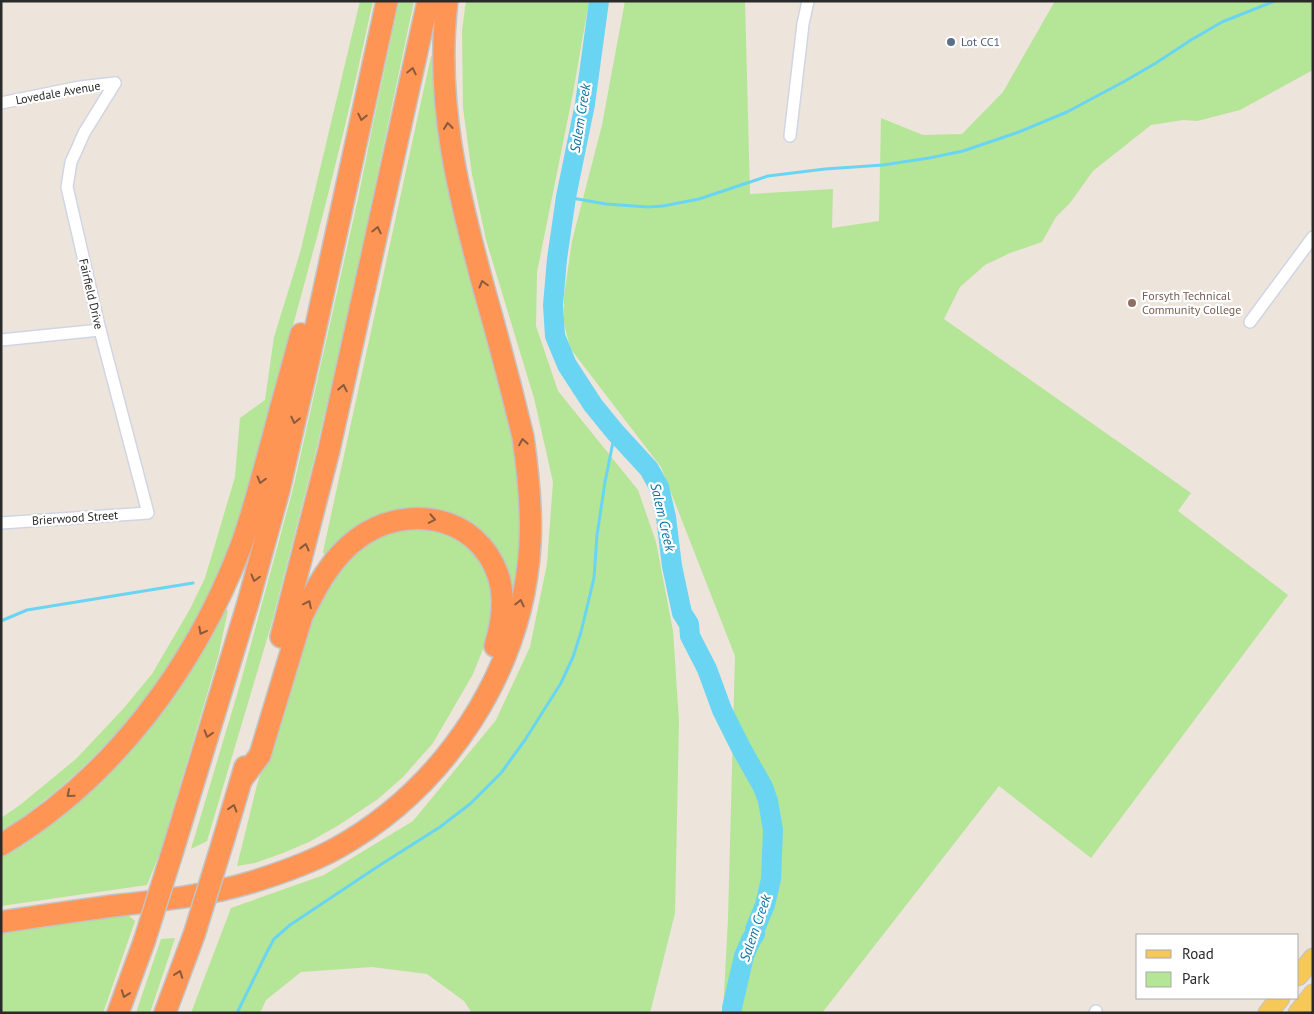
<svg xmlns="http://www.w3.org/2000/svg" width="1314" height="1014" font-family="'PT Sans',sans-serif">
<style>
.green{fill:#b5e596}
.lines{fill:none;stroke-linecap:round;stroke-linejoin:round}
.stream{stroke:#6ad5f3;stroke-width:3}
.river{stroke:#6ad5f3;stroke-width:20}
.minor-casing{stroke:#d0d5e3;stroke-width:14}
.primary-casing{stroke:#c3c3c3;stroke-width:21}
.motorway-casing{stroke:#c3c3c3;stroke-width:24}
.minor{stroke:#fff;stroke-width:11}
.primary{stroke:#f5c858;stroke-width:19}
.motorway{stroke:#ff9554;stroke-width:21}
.motorway-bridge-casing{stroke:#c3c3c3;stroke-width:24;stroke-linecap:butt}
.motorway-bridge{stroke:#ff9554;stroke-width:21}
.oneway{stroke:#8a5a3d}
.service-dot{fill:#5c6f8a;stroke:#fff;stroke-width:2}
.education-dot{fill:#8d6e63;stroke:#fff;stroke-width:2}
.labels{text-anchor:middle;stroke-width:4.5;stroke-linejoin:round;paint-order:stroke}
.service-label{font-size:12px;fill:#4e5e75;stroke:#fff;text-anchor:start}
.street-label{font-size:12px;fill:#2a2a2a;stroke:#fff}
.education-label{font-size:12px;fill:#785e54;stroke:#fff;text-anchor:start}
.water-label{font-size:14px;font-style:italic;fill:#09739f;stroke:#fff}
</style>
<rect width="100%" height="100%" fill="#ede4db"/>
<g class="green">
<path d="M360 1H373C361 55 350 108 336 162 320 229 301 295 283 362 263 432 248 505 220 573 212 594 201 613 190 632 142 714 80 779 1 832V818L20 805 76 759 123 709 152 674 190 609 205 578 235 477 240 418 265 400 274 337 300 253Z"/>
<polygon points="399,1 414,1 350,305 315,455 272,622 207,841 191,849 241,681 293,489 359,194 373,124"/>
<polygon points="466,1 589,1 573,93 537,272 536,326 558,391 638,490 656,542 673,631 679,721 675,913 650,1013 472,1013 464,1001 427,974 372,967 301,972 266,1000 260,1013 191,1013 231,908 324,875 413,821 496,720 530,647 547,564 553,482 534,398 486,240 472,174 463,108 462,31"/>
<polygon points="625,1 745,1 750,194 833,189 832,228 879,221 881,118 923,135 962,134 1003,92 1055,1 1313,1 1313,70 1240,110 1197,121 1183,120 1151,125 1093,171 1070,203 1056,217 1042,242 1010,253 985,265 960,287 944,319 1191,493 1178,511 1288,595 1091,858 999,786 822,1013 723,1013 728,919 735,656 661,467 570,348 564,323 564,296 572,241 602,125"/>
<polygon points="431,56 437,58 518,452 523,548 514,589 506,589 502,574 434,514 328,554 325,555 323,552"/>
<polygon points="429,526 468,544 486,567 495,597 487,639 473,674 465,688 433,743 403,777 378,799 339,825 309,842 283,853 255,863 237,866 257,785 306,624 337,565 373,535"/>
<polygon points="222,609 228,610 218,657 161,850 147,885 1,906 1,856 32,836"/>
<polygon points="128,915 135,921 103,1013 1,1013 1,932 86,919"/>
<polygon points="175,938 150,1013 136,1013 161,939"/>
</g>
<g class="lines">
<g class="stream">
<polyline points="566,197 606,204 648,207 663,206 699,199 768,176 825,169 883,165 929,158 963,151 1016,133 1067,112 1125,81 1156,63 1191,40 1222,22 1275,1"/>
<polyline points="1,621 27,610 193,583"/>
<polyline points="237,1013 267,952 274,939 290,925 377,867 440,827 470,804 501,773 525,740 561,683 573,657 581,632 594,578 597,535 605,482 615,432"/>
</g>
<polyline class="river" points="599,1 585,104 566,197 557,259 553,305 555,336 567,365 593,405 615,432 649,469 659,487 666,517 672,566 682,613 689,624 690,636 707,669 722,710 741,748 763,787 768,801 773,830 771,879 765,905 755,929 755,934 751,940 744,956 732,1008 732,1013"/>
<defs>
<g id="minor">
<polyline points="1,103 80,87 115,83"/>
<polyline points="790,136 803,24 808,1"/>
<polyline points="1250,322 1313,237"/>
<polyline points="1,340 100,330"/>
<polyline points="1,523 148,513 100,330 67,187 71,162 77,149 84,133 115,83"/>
<polyline points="1095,1013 1096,1011"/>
</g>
<g id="primary">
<polyline points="1298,976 1313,958"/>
<polyline points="1268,1013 1280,998"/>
<polyline points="1298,1013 1313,994"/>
</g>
<g id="motorway">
<polyline points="281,637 329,450 428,1"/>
<path d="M242 779 260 755 302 616C316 588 331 558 357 539 405 503 477 514 498 575 506 598 502 623 495 646"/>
<polyline points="224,838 245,767"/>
<path d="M1 845C113 778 195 667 241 546 254 510 263 473 273 437 282 402 292 368 301 334"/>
<polyline points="173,850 248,603 279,490 308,363 387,1"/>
<path d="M1 922C41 916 81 910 121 905 165 900 209 895 252 882 281 873 310 863 337 848 446 787 523 670 530 544 532 508 528 472 523 437 511 387 498 338 484 289 458 193 435 102 447 1"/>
<polyline points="118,1013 144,942"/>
<polyline points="165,1013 194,935"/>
</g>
</defs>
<use href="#minor" class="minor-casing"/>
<use href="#primary" class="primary-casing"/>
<use href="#motorway" class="motorway-casing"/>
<use href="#minor" class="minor"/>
<use href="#primary" class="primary"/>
<use href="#motorway" class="motorway"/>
<defs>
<g id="motorway-bridge">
<polyline points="194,935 224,838"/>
<polyline points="144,942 173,850"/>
</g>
</defs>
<use href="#motorway-bridge" class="motorway-bridge-casing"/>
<use href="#motorway-bridge" class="motorway-bridge"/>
</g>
<defs><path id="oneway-chevron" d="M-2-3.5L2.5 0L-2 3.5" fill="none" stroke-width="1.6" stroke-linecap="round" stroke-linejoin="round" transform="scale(1.25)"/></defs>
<g class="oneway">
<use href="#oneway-chevron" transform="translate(412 71) rotate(-78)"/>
<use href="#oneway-chevron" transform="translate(362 117) rotate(102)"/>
<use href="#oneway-chevron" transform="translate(448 126) rotate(-96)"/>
<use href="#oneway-chevron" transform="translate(377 230) rotate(-78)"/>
<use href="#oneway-chevron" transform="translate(483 284) rotate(-105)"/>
<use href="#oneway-chevron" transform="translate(343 388) rotate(-78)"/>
<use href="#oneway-chevron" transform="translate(295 420) rotate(103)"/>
<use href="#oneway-chevron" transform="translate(523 442) rotate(-100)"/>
<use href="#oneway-chevron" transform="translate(261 480) rotate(105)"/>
<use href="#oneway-chevron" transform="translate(432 519) rotate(11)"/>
<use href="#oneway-chevron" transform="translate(305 547) rotate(-76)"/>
<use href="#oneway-chevron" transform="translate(255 578) rotate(105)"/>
<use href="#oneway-chevron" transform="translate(520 603) rotate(-77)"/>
<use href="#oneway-chevron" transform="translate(308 604) rotate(-64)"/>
<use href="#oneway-chevron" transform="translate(202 631) rotate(118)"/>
<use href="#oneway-chevron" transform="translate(208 734) rotate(107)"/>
<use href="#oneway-chevron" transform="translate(70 794) rotate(139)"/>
<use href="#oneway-chevron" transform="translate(233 808) rotate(-73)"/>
<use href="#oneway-chevron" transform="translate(179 974) rotate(-70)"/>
<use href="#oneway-chevron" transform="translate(125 994) rotate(110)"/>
</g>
<circle class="service-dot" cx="951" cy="42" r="5"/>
<circle class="education-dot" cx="1132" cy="303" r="5"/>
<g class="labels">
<g class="service-label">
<text x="961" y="46">Lot CC1</text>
</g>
<g class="street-label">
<text transform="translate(58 93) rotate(-10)" y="4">Lovedale Avenue</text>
<text transform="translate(91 294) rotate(77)" y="4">Fairfield Drive</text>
<text transform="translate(75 518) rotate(-4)" y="4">Brierwood Street</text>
</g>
<g class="education-label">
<text x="1142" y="300">Forsyth Technical<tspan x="1142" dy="14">Community College</tspan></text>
</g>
<g class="water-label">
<text transform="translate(580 118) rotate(-81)" y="5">Salem Creek</text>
<text transform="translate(663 517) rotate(77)" y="5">Salem Creek</text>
<text transform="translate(755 928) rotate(-71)" y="5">Salem Creek</text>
</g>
</g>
<rect width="1314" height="1014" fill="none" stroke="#2a2a2a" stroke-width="5"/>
<rect x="1136" y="934" width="162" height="65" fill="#ffffff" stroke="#aaaaaa"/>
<rect x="1146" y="950" width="25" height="8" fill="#f5c858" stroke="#aaaaaa"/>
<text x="1182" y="959" font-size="15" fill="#2a2a2a">Road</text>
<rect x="1146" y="972" width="25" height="15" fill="#b5e596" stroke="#aaaaaa"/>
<text x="1182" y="984" font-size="15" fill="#2a2a2a">Park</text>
</svg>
